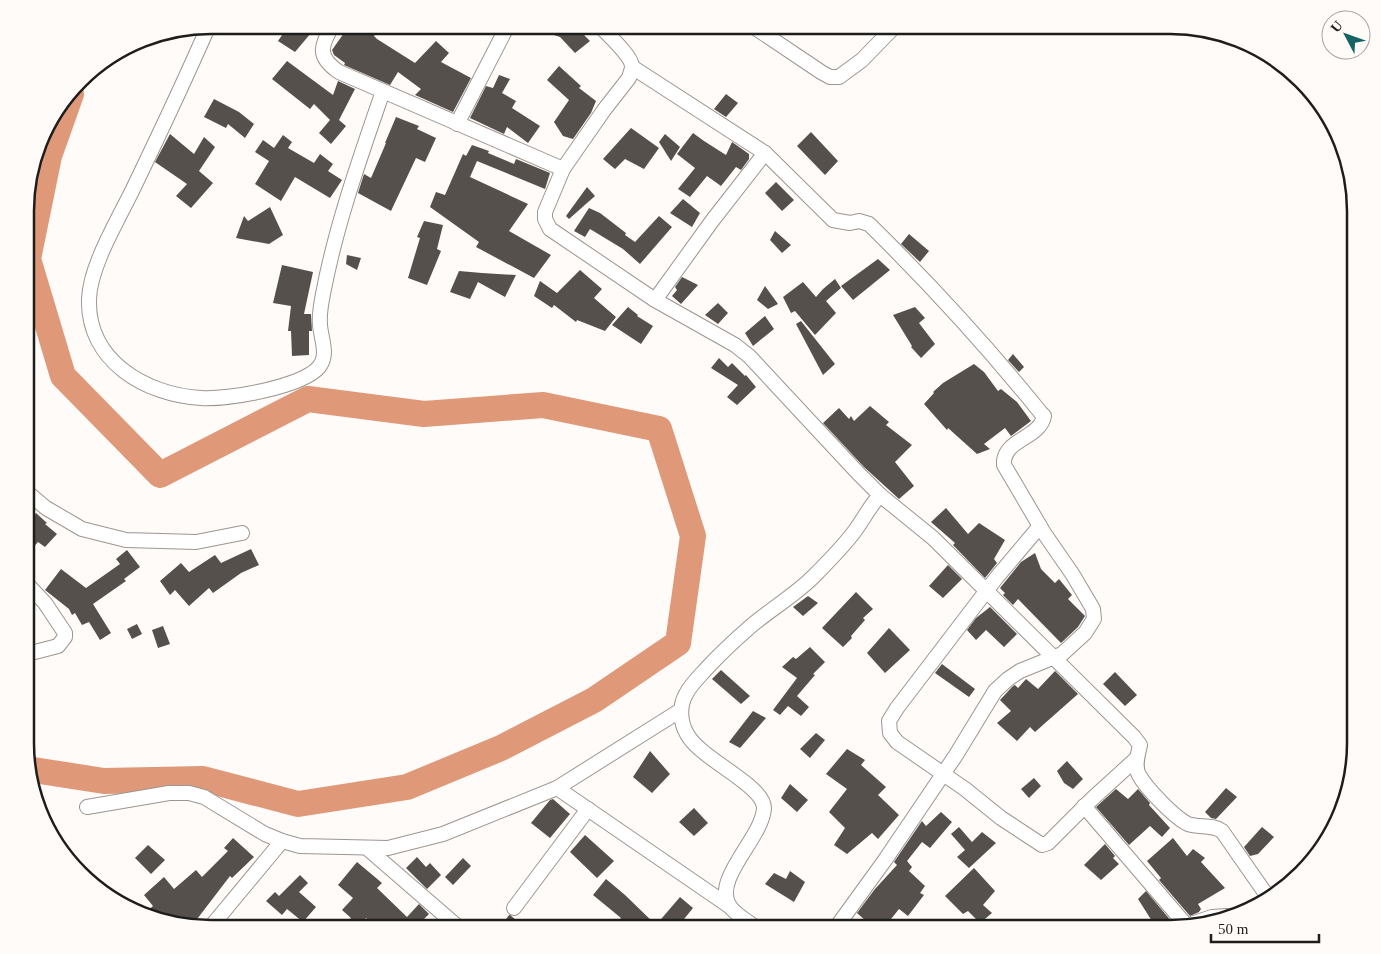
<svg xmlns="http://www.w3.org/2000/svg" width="1381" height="954" font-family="Georgia,serif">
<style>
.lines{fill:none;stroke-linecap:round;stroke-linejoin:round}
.river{stroke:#df9878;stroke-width:26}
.building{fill:#56504d}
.minor-casing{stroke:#9d9592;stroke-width:16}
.minor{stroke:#fff;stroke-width:14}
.rim{fill:none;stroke:#1f1d1b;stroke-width:2.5}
</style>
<rect width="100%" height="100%" fill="#fefbf9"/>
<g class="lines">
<polyline class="river" points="27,769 104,781 203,779 298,804 407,787 501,748 594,700 678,643 693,536 659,429 543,405 424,414 308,399 160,475 63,376 28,259 49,156 71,94"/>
</g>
<g class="building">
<polygon points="289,25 303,25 311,33 295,52 278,41"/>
<polygon points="342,25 381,25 374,36 377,39 415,63 436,41 449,53 441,62 471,78 453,112 415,95 421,89 398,72 390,85 344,65 345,63 334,55 332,50 344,33 340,30"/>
<polygon points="530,25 574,25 590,41 575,53 560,37 530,27"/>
<polygon points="287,61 333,95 338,81 355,89 339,120 346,126 331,144 319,133 330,120 314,104 310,109 272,79"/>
<polygon points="559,66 581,86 579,88 596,101 591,113 573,139 563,136 554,122 569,100 547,80"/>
<polygon points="499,75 510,79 502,93 516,101 512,108 540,126 528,143 507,127 504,134 470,118 486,86 493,88"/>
<polygon points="726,94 738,103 726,117 714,109"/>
<polygon points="214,99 239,112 254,124 245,138 228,124 226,128 204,117"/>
<polygon points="396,117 419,126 417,129 436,138 425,162 416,158 391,211 358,193 364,174 371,178 386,143 385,143"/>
<polygon points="631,128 659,148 644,169 625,159 615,169 603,159"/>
<polygon points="811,132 838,161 825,175 797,146"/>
<polygon points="693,133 704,141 726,155 732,142 749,154 749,159 741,170 736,167 721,186 707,176 690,197 678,189 695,168 677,154"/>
<polygon points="170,134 194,154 204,137 215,147 199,171 213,183 191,208 176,196 187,184 155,162"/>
<polygon points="665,134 680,147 671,161 659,142"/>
<polygon points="283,135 292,142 288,148 314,163 320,154 333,164 328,171 342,180 330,198 295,177 281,201 255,184 269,161 255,152 263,140 274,148"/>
<polygon points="472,145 489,151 488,153 514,164 516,159 550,173 545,189 477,161 470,177 528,204 509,231 551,255 534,278 476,247 479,242 430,207 436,192 445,195 463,154 466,156"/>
<polygon points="776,182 794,200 782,211 765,193"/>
<polygon points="587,187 595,196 569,219 566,216"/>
<polygon points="683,199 700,213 692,227 670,213"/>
<polygon points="270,207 283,235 269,244 236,238 244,216 248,221"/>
<polygon points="589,208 600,213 626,233 625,235 635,242 659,216 672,227 640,264 623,249 590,229 585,237 574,231"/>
<polygon points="424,221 443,225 437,249 441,251 427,285 408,278 420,238 417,237"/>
<polygon points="775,231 791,245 782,253 770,240"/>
<polygon points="909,234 929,251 920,262 901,244"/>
<polygon points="347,255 361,258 357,270 346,264"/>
<polygon points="878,259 890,270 853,300 841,286"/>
<polygon points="282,265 313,272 304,314 311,314 312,331 309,331 309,355 292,356 291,331 288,331 291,306 273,303"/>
<polygon points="580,270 602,289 594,298 616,317 605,331 577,320 576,322 554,305 552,308 534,296 540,281 557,293"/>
<polygon points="459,271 482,273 516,275 505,297 478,282 470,299 450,292"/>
<polygon points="682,277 698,285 681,304 672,296 677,290 675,287"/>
<polygon points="835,279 841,288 826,301 836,313 815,335 795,311 791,313 783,297 803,282 816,297 823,289"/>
<polygon points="765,286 778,304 768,309 757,300"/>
<polygon points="718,303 728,313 718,324 705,315"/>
<polygon points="628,307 638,315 637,316 653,326 641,344 612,325"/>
<polygon points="915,307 925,318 919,323 935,344 921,358 911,347 912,346 893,315"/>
<polygon points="765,316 774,329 753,346 745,333"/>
<polygon points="801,321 835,364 823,375 796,324"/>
<polygon points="1013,354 1024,367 1019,372 1008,360"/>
<polygon points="719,358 728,367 732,363 745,376 746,375 756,387 737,405 727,397 738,385 711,368"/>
<polygon points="974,364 984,372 998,391 1001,389 1017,402 1031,421 1011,436 1005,428 984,444 990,449 977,454 948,428 947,430 924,404 934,393 933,392 943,383"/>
<polygon points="870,406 889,422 886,425 912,445 895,462 914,486 899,499 864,467 823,423 839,408 849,419 851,416 854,421"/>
<polygon points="946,508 968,534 979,523 1005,540 994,559 997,563 985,578 953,545 955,543 931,522"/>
<polygon points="36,513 47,523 45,524 57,534 45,547 38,542 27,554 27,523"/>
<polygon points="251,549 259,565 241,573 213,593 209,588 189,606 175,590 170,595 160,581 181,563 189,572 215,555 221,563"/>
<polygon points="127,550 140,567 124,579 126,581 93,604 111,633 100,640 89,622 82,625 75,613 72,615 69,609 45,590 61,569 86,588 120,564 116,559"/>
<polygon points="1035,553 1041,569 1055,583 1059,579 1072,595 1068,599 1085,616 1078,627 1061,643 1018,599 1013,605 1003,595 1005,593 1000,588 1021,562"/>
<polygon points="948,565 962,579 943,598 929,586"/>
<polygon points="856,592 873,609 863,618 865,620 851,636 852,638 843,647 822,628"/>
<polygon points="808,596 818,603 803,616 793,607"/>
<polygon points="990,607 1017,634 1004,647 986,630 976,640 967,630 976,618"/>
<polygon points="137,624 142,634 132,639 127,629"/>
<polygon points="163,626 170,644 158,648 152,630"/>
<polygon points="889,628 910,650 885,673 867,653"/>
<polygon points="810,647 825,662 813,674 815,675 797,696 809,707 801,716 788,706 780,715 773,710 797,678 782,667 793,657 796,659"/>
<polygon points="942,664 975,689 969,697 935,673"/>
<polygon points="721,670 750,696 741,704 712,679"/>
<polygon points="1055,671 1078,694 1035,732 1030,727 1017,741 997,723 1011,711 1000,700 1013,686 1015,685 1018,688 1026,679 1038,689"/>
<polygon points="1115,672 1137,695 1125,706 1103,684"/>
<polygon points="753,711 766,718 740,748 729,742"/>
<polygon points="816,733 825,740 810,758 800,749"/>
<polygon points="847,749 865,760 861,765 886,787 878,795 899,815 878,839 872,833 847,854 834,845 845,828 829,812 847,789 826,774"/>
<polygon points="650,751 670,774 652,793 633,777"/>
<polygon points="1067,761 1083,779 1073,789 1064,783 1057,771"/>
<polygon points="1034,778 1041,786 1029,798 1021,789"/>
<polygon points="790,784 808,800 797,812 781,798"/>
<polygon points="1226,788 1237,797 1216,819 1211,818 1205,812"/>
<polygon points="1116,789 1128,799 1138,789 1150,803 1149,805 1170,828 1162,837 1150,826 1129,845 1096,807"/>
<polygon points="553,799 570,814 550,838 531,823 550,800"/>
<polygon points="694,808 708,823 694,836 679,822"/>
<polygon points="941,812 952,822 930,848 922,842 907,861 912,867 909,871 925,886 920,893 924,895 908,916 899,909 883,929 875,929 857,913 875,889 897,865 894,862 922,821 926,826"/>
<polygon points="959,827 972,842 982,832 996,843 969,868 957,857 965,850 951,834"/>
<polygon points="1262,827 1274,837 1258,854 1250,856 1244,847"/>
<polygon points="585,835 614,861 597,878 570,852"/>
<polygon points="233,838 254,857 232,878 230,876 191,927 151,919 143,915 153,906 144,895 164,877 174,889 196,870 202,877 228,851 224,848"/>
<polygon points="1173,838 1187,856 1193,849 1205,858 1201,862 1225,888 1198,904 1201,909 1199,912 1190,916 1159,880 1161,878 1147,861"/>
<polygon points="1105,844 1115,856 1113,858 1119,864 1101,880 1084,865"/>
<polygon points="148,845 165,860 151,874 135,858"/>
<polygon points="417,857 426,867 430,863 441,875 427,889 406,868"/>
<polygon points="463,858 471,866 453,885 445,877"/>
<polygon points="357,862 382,883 377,888 407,917 419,904 429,914 417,926 420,929 379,929 366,918 358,928 348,921 351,918 342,910 353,898 338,885"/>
<polygon points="974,868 995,891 983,905 992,913 980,923 968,911 963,914 945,896"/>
<polygon points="790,871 805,882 794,902 765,884 774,873 786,879"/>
<polygon points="300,875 308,883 299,892 316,907 303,922 287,909 282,915 266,901 275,892 279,896"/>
<polygon points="606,879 625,895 656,925 680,897 693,908 676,929 612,929 621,918 593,895"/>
<polygon points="1146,891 1177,928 1157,929 1138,899"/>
<polygon points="509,915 510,915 527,929 499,929"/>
</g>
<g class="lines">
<defs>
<g id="minor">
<path d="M209 25C185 80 159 135 133 189 118 220 90 266 89 299 87 361 146 395 201 398 227 400 302 387 319 367 329 355 321 339 320 325 319 315 321 304 323 294 336 225 360 158 383 91"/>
<path d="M333 25C320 46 317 57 339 72L563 169"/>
<path d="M599 25C607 34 631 55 632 66 632 70 630 74 629 78L604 110 563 169 545 212V219L550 229 655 300 735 345 749 356 858 473 880 495C870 506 863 520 854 532 842 548 827 563 813 577 795 595 771 609 751 626 736 639 721 653 707 668 700 676 691 684 686 694 679 706 680 722 687 734 700 759 764 785 764 808 763 837 713 878 729 905 735 915 749 922 758 929"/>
<polyline points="751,25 821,72 830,77 839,77 862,60 896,25"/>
<polyline points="632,67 765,153 712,221 655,300"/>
<polyline points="457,124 508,25"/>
<path d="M765 153 833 220 850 223 859 221 869 224C930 284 987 346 1041 413L1044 416C1040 439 1002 439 1004 465L1044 533 1073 575 1093 609 1094 619 1085 633 1062 654 1020 671 1008 679 995 691 956 755 885 860 835 929"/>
<polyline points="27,492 46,508 82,529 126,540 196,542 242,533"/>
<path d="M880 495 933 538 1134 737 1140 745C1138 755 1134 766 1139 775 1146 788 1175 818 1188 824 1199 828 1212 824 1222 831L1268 897"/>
<polyline points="1040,526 997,577 897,708 889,721 890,733 897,742 965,789 1001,818 1042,845 1048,843 1092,799 1137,758"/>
<polyline points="27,584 45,603 65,633 65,637 58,646 27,654"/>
<polyline points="557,788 729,906"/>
<polyline points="1084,806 1186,925"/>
<polyline points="87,807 169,793 189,793 204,797 265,834 282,841 300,846 388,848 443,834 557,788 681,710"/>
<polyline points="368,849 457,926"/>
<polyline points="514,908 588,809"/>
<polyline points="1194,923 1212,917 1227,916"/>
<polyline points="209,929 282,841"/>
</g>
</defs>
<use href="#minor" class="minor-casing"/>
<use href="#minor" class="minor"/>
</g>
<path d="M0 0H1381V954H0ZM211 34H1170A177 177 0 0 1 1347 211V743A177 177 0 0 1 1170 920H211A177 177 0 0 1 34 743V211A177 177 0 0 1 211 34Z" fill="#fefbf9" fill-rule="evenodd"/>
<path class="rim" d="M211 34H1170A177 177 0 0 1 1347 211V743A177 177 0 0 1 1170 920H211A177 177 0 0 1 34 743V211A177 177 0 0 1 211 34Z"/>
<g transform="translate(1346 35) rotate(311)"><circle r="24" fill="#fefbf9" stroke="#a5a2a0"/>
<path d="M0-4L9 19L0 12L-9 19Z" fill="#156464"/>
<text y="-8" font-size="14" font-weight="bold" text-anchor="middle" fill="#1f1d1b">U</text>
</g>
<path d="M1211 934v8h108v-8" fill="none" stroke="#1f1d1b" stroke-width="2.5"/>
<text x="1218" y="934" font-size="15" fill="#1f1d1b" stroke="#fefbf9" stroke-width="4" paint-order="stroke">50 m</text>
</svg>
